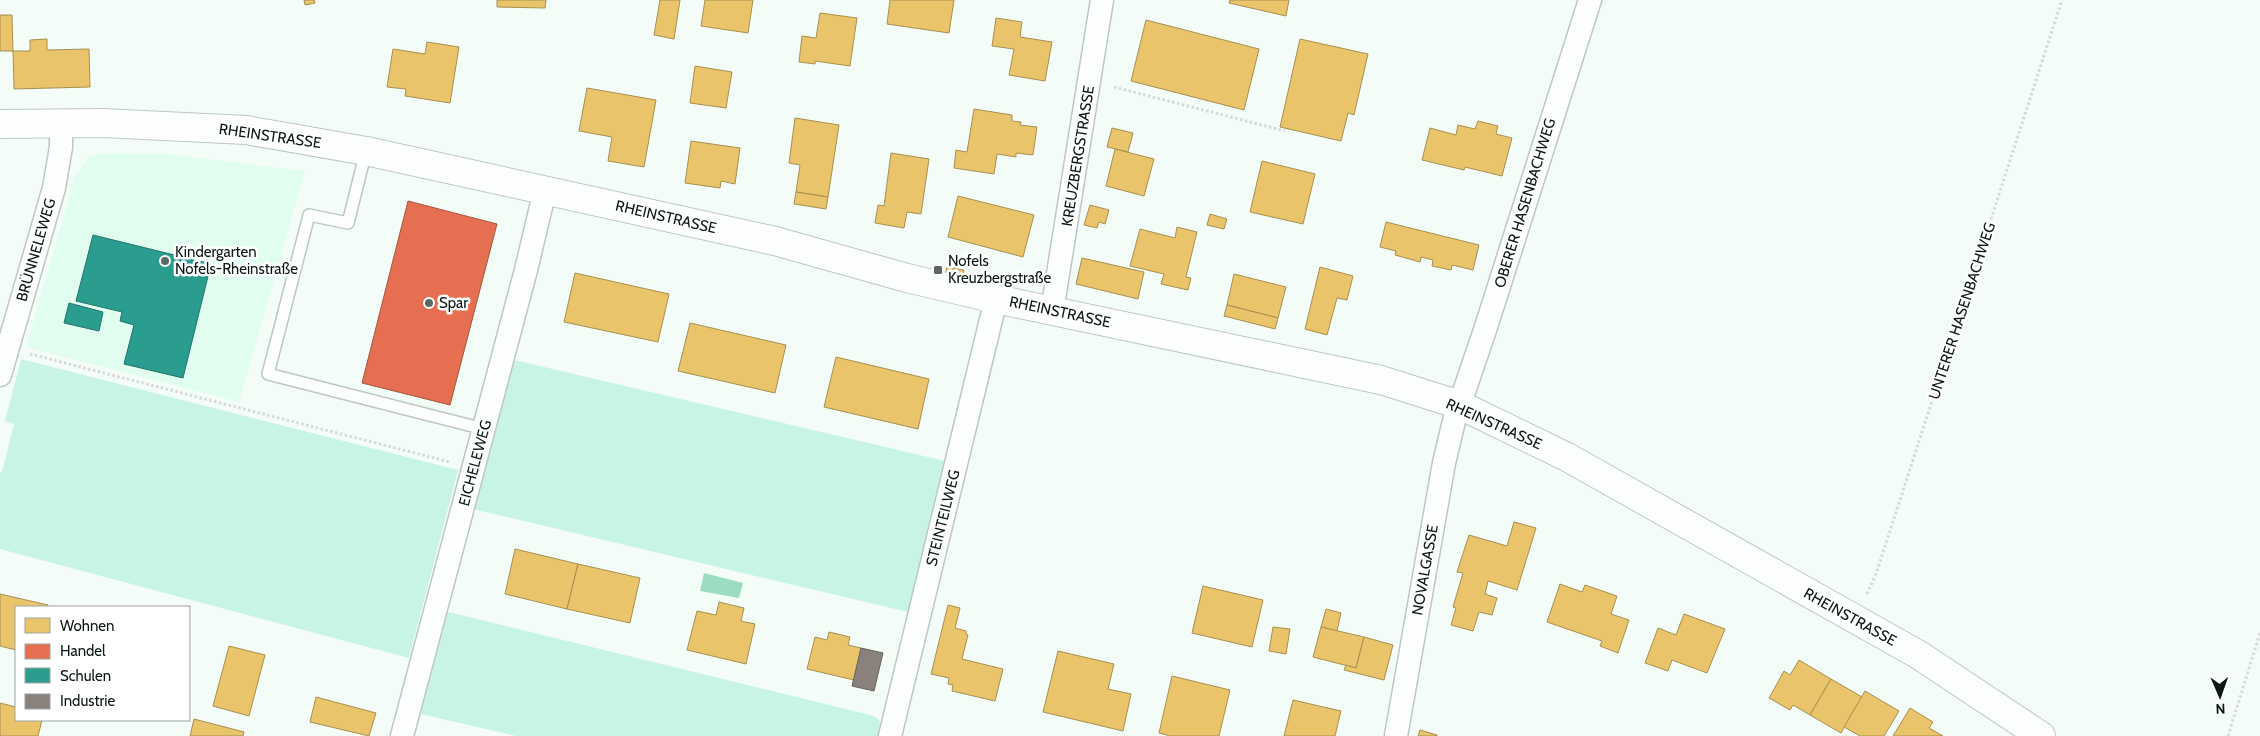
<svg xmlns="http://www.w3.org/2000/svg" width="2260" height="736" font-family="Cabin,sans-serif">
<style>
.built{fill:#e0fdf0}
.green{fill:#c8f5e3}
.water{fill:#9bdcc2}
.homes{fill:#e9c46a;stroke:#a69050}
.shops{fill:#e76f51;stroke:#a5553e}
.schools{fill:#2a9d8f;stroke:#20756a}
.industry{fill:#8a817c;stroke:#64625c}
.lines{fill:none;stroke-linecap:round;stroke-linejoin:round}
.service-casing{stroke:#bdc7c3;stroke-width:14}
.minor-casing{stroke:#bdc7c3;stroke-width:25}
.secondary-casing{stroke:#bdc7c3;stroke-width:30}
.path{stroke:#d6d9d8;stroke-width:3;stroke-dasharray:2.5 2.5;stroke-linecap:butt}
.service{stroke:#fdfffe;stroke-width:11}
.minor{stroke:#fdfffe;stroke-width:22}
.secondary{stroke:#fdfffe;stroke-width:28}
.poi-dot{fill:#5c6862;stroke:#fff;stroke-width:2}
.labels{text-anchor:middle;stroke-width:5;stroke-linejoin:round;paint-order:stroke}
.street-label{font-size:15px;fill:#0a1812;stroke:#fff}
.poi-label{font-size:15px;fill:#0a1812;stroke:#fff;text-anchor:start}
</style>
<rect width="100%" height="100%" fill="#f4fcf8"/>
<polygon class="built" points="106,153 166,154 305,171 239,402 26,347 76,174 90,157"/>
<g class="green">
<polygon points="21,359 458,470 409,658 0,549 0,472 2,472 14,424 5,421"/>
<polygon points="510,359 945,461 912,613 469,508"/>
<polygon points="449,612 874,716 880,721 878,736 516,736 416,713 441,615"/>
</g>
<polygon class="water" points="704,573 743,583 739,598 700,591"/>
<g class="homes">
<polygon points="304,0 314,0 315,3 305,5"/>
<polygon points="497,0 546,0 545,8 497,7"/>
<polygon points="660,0 680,0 674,39 654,35"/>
<polygon points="705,0 753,0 748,33 701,26"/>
<polygon points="890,0 954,0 949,33 887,24"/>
<polygon points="1230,0 1289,0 1286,16 1229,3"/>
<polygon points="820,13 857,18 850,66 815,61 815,64 799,62 802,36 816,38"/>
<polygon points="0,15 12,15 13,51 0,51"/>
<polygon points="996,18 1022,22 1020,37 1052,42 1045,81 1009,75 1014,49 992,46"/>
<polygon points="1146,20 1259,49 1244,110 1131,81"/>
<polygon points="47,39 47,50 89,49 90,87 14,89 13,51 30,51 30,40"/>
<polygon points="1300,39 1368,54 1354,115 1348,113 1341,141 1280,127"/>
<polygon points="427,42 459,47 450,103 405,96 406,89 387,87 393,49 425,54"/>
<polygon points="695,66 732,72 726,108 690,103"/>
<polygon points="587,88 656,100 644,167 608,161 612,137 579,131"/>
<polygon points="974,109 1012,115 1012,121 1021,122 1020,125 1037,127 1033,155 1016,153 1016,157 997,154 994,174 954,168 956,150 967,152"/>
<polygon points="795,118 839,125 828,197 796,192 800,165 789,163"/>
<polygon points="1478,121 1498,126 1496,134 1512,138 1502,176 1465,167 1464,170 1422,160 1430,128 1456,135 1458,125 1475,129"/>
<polygon points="1112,128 1133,133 1128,152 1107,147"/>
<polygon points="691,141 740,148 735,184 721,181 720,188 685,183"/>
<polygon points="1115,149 1154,159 1144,196 1106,186"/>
<polygon points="891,153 929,159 921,214 907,212 904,228 875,223 878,205 884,206"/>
<polygon points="1262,161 1315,174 1303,224 1250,212"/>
<polygon points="796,192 828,197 826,209 794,204"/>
<polygon points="958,196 1034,215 1023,257 948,237"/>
<polygon points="1090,205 1109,210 1105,224 1099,222 1097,228 1084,225"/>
<polygon points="1210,214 1227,219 1224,229 1207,225"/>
<polygon points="1386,222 1479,245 1473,270 1452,265 1451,270 1432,266 1433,260 1421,257 1420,262 1395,255 1396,251 1380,247"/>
<polygon points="1177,227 1197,232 1186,277 1191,278 1188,290 1161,284 1164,274 1130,266 1140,229 1175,238"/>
<polygon points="1082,258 1144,272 1138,299 1076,284"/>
<polygon points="947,267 964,270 963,276 946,273"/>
<polygon points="1320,267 1353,276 1347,300 1337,298 1327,335 1305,329"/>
<polygon points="575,273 669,294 658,342 564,322"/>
<polygon points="1234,274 1286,287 1278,318 1227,305"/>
<polygon points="1227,305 1278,318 1275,329 1224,316"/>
<polygon points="690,323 786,345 775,393 678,371"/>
<polygon points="836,357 929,379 918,429 824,407"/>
<polygon points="1514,522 1536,528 1517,590 1488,581 1485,594 1497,598 1492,615 1479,612 1473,631 1451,625 1456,608 1453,607 1463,573 1457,572 1469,535 1507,546"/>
<polygon points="515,549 578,564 567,609 505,594"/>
<polygon points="578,564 640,578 630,623 567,609"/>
<polygon points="1560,584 1582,592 1585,585 1617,596 1611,614 1629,620 1618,653 1600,646 1602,641 1547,622"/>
<polygon points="1203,586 1263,600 1252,647 1192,633"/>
<polygon points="0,594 48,605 48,607 16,607 16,650 0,646"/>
<polygon points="719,602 744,608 741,621 755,624 746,664 687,650 697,611 716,615"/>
<polygon points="948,605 960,608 955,628 966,631 966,634 968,635 962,659 1003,669 995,701 952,691 953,685 948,684 949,678 931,674"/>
<polygon points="1326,609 1341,613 1337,631 1321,627"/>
<polygon points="1684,614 1725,629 1707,673 1672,660 1668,671 1645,663 1658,628 1676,635"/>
<polygon points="1273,627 1290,629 1286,654 1269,651"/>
<polygon points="1321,627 1364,637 1356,668 1313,657"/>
<polygon points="829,632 850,637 848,645 861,648 854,680 807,669 815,637 827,640"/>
<polygon points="1364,637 1393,645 1384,680 1344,670 1346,665 1356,668"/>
<polygon points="229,646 265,655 249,716 213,706"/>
<polygon points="1058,651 1114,664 1108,689 1131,694 1123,731 1043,712"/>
<polygon points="1799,660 1831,679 1810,715 1793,705 1790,710 1769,698 1784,671 1790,675"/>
<polygon points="1172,676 1230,690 1219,736 1170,736 1159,733"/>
<polygon points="1831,679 1862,697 1841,733 1810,715"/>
<polygon points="1865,691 1899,711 1884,736 1860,736 1844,727"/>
<polygon points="316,697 376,713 369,736 310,722"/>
<polygon points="1293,700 1341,711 1335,736 1284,736"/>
<polygon points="0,703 16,707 16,720 42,720 38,736 0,736"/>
<polygon points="1910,708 1933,722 1929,728 1943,736 1893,736"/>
<polygon points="194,719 244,732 243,736 190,736"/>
<polygon points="1420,730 1437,735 1437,736 1418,736"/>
</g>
<polygon class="shops" points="408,201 497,224 450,405 362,383"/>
<g class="schools">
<polygon points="93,235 211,264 183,378 124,364 134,325 120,321 122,312 76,301"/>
<polygon points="69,303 103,312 99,331 64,323"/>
</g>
<polygon class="industry" points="861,648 883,653 874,691 852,686"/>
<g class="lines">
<defs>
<polyline id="service" points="366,151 348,223 309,215 268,374 484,429"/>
<g id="minor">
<polyline points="1052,311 1102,0"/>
<polyline points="0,375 54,188 61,147 61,123"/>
<polyline points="402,736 526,270 545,190"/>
<polyline points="890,736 996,299"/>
<polyline points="1396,736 1444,463 1454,421 1486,327 1590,0"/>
</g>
<polyline id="secondary" points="0,124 103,123 246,130 366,151 775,241 907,278 996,299 1381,380 1460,405 1567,457 1919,655 2041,736"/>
</defs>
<use href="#service" class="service-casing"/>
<use href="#minor" class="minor-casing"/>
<use href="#secondary" class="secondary-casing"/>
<g class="path">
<polyline points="1114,87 1285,131"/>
<polyline points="30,354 450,462"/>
<polyline points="1867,594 1876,574 2062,0"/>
<polyline points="2228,736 2260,633"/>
</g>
<use href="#service" class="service"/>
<use href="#minor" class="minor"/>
<use href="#secondary" class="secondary"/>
</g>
<g class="poi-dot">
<circle cx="165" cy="261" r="5"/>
<rect x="933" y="265" width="10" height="10" rx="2.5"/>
<circle cx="429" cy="303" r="5"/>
</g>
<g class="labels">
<g class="street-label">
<text transform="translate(270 136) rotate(8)" y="5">RHEINSTRASSE</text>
<text transform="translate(1078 156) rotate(-81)" y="5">KREUZBERGSTRASSE</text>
<text transform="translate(1525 203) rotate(-73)" y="5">OBERER HASENBACHWEG</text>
<text transform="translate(666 217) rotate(13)" y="5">RHEINSTRASSE</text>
<text transform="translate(36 250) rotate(-74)" y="5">BRÜNNELEWEG</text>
<text transform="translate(1962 311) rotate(-72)" y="5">UNTERER HASENBACHWEG</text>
<text transform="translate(1060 312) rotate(12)" y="5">RHEINSTRASSE</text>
<text transform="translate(1494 424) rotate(24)" y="5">RHEINSTRASSE</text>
<text transform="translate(475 463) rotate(-75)" y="5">EICHELEWEG</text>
<text transform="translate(943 518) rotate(-76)" y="5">STEINTEILWEG</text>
<text transform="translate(1425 570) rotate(-80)" y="5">NOVALGASSE</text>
<text transform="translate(1850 617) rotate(29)" y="5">RHEINSTRASSE</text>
</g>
<g class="poi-label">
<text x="175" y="257">Kindergarten<tspan x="175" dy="17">Nofels-Rheinstraße</tspan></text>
<text x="948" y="266">Nofels<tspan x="948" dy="17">Kreuzbergstraße</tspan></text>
<text x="439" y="308">Spar</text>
</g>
</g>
<rect x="15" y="606" width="175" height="115" fill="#ffffff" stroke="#9da3a0"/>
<rect x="25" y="618" width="25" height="15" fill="#e9c46a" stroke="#9da3a0"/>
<text x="60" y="631" font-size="15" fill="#0a1812">Wohnen</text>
<rect x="25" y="644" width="25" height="15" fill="#e76f51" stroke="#9da3a0"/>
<text x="60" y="656" font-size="15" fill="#0a1812">Handel</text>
<rect x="25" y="668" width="25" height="15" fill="#2a9d8f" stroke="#9da3a0"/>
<text x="60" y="681" font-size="15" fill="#0a1812">Schulen</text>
<rect x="25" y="694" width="25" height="15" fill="#8a817c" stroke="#9da3a0"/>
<text x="60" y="706" font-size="15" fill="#0a1812">Industrie</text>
<g transform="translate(2220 696) rotate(178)" stroke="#ffffff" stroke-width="4" paint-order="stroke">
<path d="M0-4L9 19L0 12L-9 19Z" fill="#0a1812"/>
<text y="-8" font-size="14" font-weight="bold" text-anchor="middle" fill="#0a1812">N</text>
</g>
</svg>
